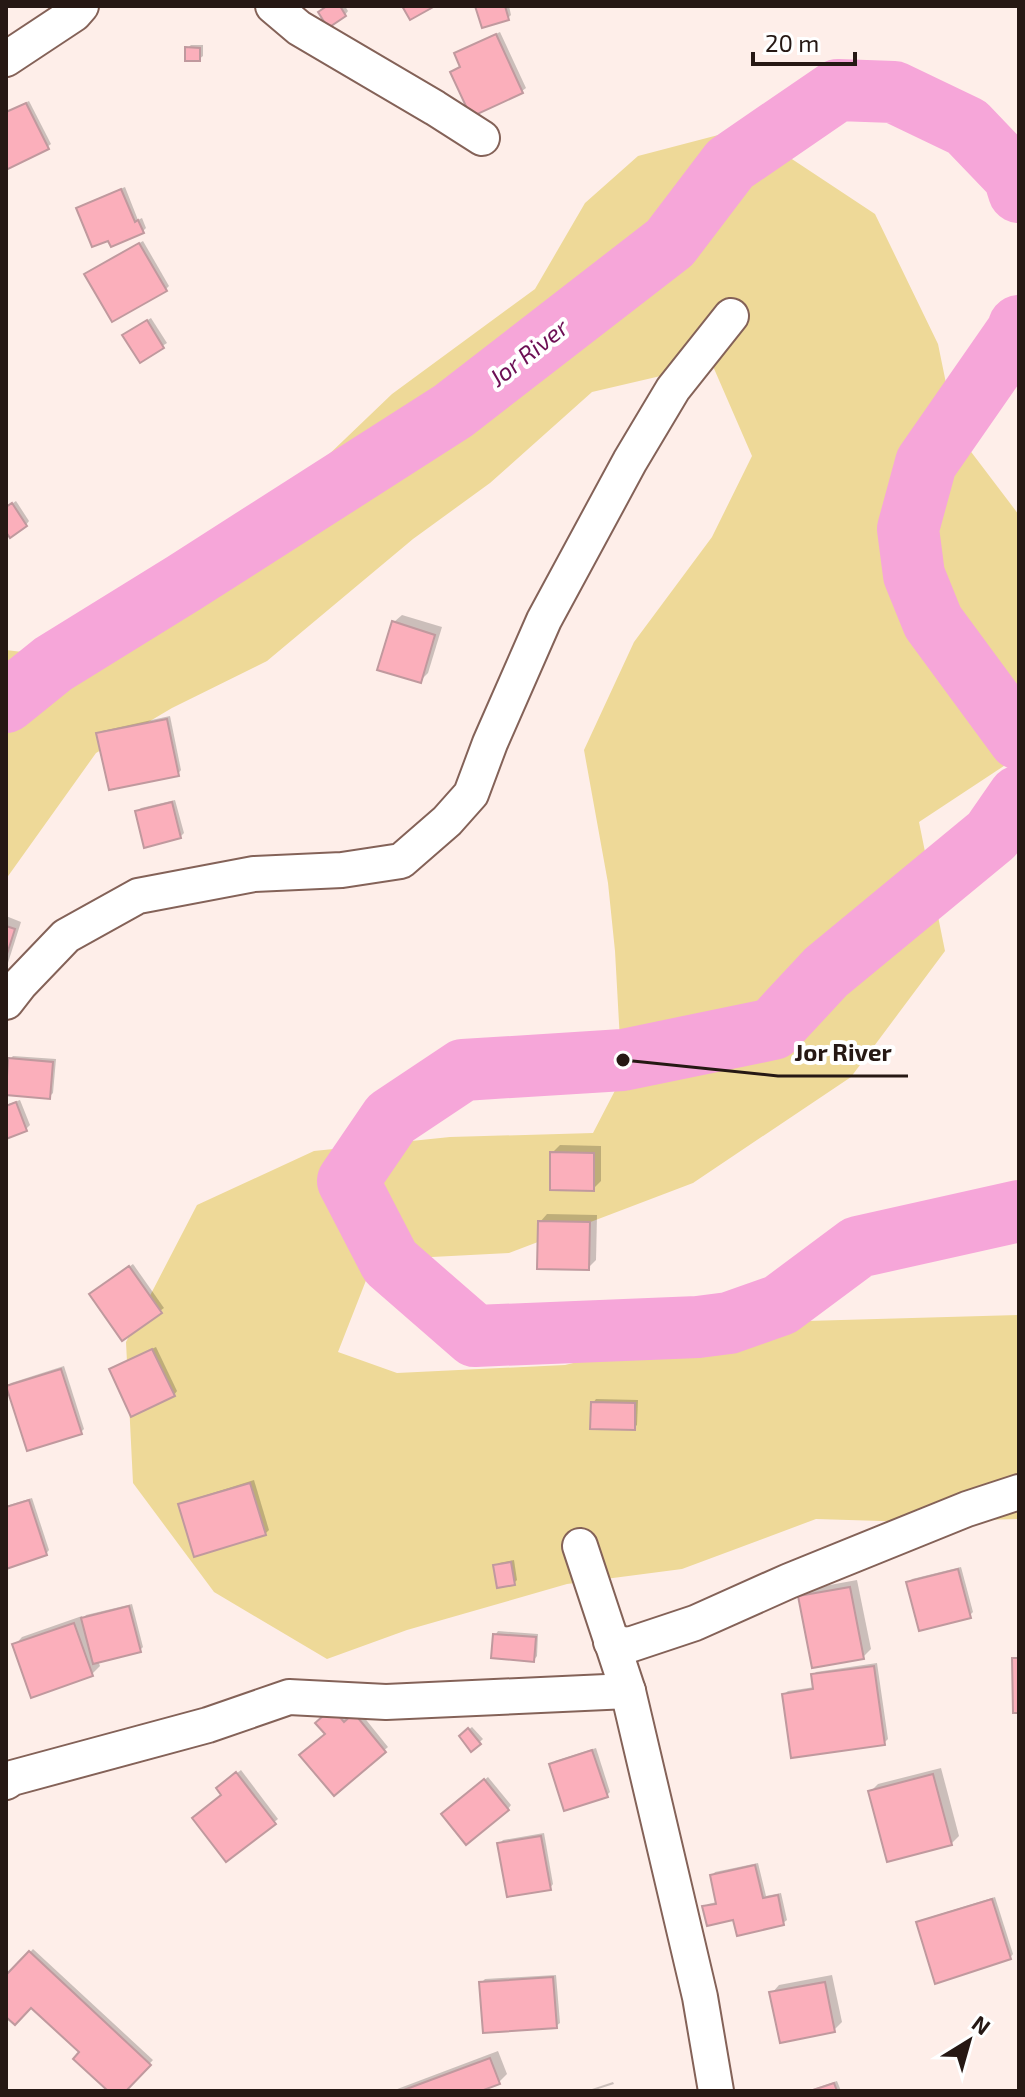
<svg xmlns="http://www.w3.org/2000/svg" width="1025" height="2097" font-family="'Exo 2',sans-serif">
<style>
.green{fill:#eed998}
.shadow{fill:#0003}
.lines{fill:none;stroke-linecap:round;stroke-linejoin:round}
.river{stroke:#f6a6d9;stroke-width:62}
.building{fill:#fbafbb;stroke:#c0999e;stroke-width:2}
.street-casing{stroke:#846258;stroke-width:38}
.street{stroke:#fff;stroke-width:34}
.labels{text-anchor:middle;stroke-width:8;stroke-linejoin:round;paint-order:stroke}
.water-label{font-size:24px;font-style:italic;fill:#6c0f54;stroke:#fff}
.leader{fill:none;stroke:#261814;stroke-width:3}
.callout-dot{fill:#261814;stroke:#fff;stroke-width:3}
.callout-label{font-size:24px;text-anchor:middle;font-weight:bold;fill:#261814;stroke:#fff;stroke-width:8;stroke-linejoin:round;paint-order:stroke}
</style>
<rect width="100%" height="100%" fill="#feeee9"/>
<polygon class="green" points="745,128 875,214 938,344 956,432 1019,515 1019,756 919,822 945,951 851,1077 693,1183 509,1253 374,1260 338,1352 397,1373 565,1365 740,1323 1019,1315 1019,1519 914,1522 816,1519 682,1569 567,1584 407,1630 327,1659 214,1592 133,1483 126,1342 197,1205 314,1151 450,1137 593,1133 622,1077 615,951 608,883 584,750 634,642 712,537 752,456 712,364 592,392 490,483 413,539 267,661 172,708 96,753 6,879 6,650 55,656 160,599 250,530 392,394 535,289 585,203 638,156"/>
<g class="shadow">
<polygon points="328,6 345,6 348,11 345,15"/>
<polygon points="477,6 509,6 511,15 508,18"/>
<polygon points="500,32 526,88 522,91 472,114 452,72 462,66 456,54 460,50"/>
<polygon points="191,45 203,45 203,56 199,59 187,48"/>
<polygon points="29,101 51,144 47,147 6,112"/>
<polygon points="125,187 138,220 142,218 146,228 142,232 78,209 82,205"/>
<polygon points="143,241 169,286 165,290 90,271"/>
<polygon points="151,318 167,343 140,360 128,332"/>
<polygon points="16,501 29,521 26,525 6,529 6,508"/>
<polygon points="402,615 442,627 428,673 420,681 394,622"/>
<polygon points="170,716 181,770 178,774 99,734 102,731"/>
<polygon points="175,800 184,833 180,837 137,812 141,808"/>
<polygon points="6,916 21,922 6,969"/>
<polygon points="13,1056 56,1059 53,1093 49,1097 10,1059"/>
<polygon points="20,1100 30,1125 26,1129 6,1137 6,1105"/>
<polygon points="560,1145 601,1146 601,1181 593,1189 552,1153"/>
<polygon points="547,1214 597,1215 596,1260 588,1268 540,1222"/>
<polygon points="133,1264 164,1308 122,1338 95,1291"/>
<polygon points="156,1347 177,1391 174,1395 111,1369 115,1366"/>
<polygon points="64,1366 84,1429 81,1432 8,1386 11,1383"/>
<polygon points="596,1399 638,1400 637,1425 634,1428 593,1403"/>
<polygon points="254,1480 269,1530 265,1534 180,1505 184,1502"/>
<polygon points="32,1498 49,1550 46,1554 6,1567 6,1506"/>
<polygon points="514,1560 517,1580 514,1583 495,1566 499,1563"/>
<polygon points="961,1567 973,1612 969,1616 909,1583 912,1579"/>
<polygon points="857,1580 871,1649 863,1657 800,1597 808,1589"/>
<polygon points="132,1604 143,1647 140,1650 98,1661 100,1666 92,1674 15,1645 22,1637 82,1616 83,1619 86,1615"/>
<polygon points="498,1631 538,1634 537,1656 534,1660 495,1635"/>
<polygon points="877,1663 888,1739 884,1743 784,1694 788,1691 815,1687 813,1675 816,1672"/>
<polygon points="337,1706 349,1720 359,1711 388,1747 334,1794 327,1734"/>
<polygon points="472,1727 483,1739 472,1749 461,1736"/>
<polygon points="596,1748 610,1792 607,1795 552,1765 555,1761"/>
<polygon points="941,1768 959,1836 951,1844 870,1792 878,1784"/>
<polygon points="241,1770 278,1819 227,1859 222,1785"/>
<polygon points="488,1777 511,1805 508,1809 447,1811"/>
<polygon points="544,1833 553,1884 550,1888 499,1844 503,1840"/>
<polygon points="758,1863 766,1896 781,1893 787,1920 783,1923 735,1918 705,1907 708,1904 717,1902 712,1876 715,1872"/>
<polygon points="995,1897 1013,1954 1010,1958 918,1923 921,1920"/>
<polygon points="33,1949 153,2060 124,2091 111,2091 82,2052 31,2005 6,2015 6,1978"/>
<polygon points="556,1975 560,2023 556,2026 481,1983 485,1979"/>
<polygon points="832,1975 842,2022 834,2030 772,1993 779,1985"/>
<polygon points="498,2051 507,2074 499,2082 476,2091 392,2091"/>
<polygon points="837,2081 841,2091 807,2091"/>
<polygon points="613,2082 614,2084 592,2091 586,2091"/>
</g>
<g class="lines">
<g class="river">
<polyline points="1019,326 1017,332 926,463 908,529 914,575 933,622 1019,739"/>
<polyline points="6,702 53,664 184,583 453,411 670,243 730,164 838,90 894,92 967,127 1014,176 1019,192"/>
<polyline points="1019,796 992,835 826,972 773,1029 623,1060 463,1070 391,1118 348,1181 390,1262 475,1336 698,1327 729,1323 780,1305 858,1247 1019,1211"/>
</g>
</g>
<g class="building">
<polygon points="327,6 340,6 346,16 328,28 318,12"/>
<polygon points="402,6 435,6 410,20"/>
<polygon points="475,6 505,6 509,20 482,28"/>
<polygon points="496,34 523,93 471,117 450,72 460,67 454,53"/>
<polygon points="185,47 200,48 200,61 185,61"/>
<polygon points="26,103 49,149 6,170 6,112"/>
<polygon points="121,189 135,222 138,220 144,233 111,247 108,241 92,247 76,208"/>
<polygon points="139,243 167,291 112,322 84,274"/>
<polygon points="147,320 164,348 140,363 122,335"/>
<polygon points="12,503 27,526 10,538 6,532 6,507"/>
<polygon points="392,621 435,635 421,683 377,670"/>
<polygon points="167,719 179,776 109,790 96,733"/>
<polygon points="172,802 181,838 144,848 135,811"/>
<polygon points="6,926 15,929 6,957"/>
<polygon points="8,1058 53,1062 50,1099 6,1095"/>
<polygon points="16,1102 27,1131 6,1139 6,1106"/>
<polygon points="550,1152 594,1153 594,1191 550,1190"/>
<polygon points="538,1221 590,1222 589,1270 537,1269"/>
<polygon points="129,1266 162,1313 122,1341 89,1294"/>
<polygon points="152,1349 175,1396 131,1417 109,1369"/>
<polygon points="61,1369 82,1434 27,1451 6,1386"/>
<polygon points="591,1402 635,1403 635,1430 590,1429"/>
<polygon points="250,1483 266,1535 194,1557 178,1504"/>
<polygon points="29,1500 47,1555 6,1569 6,1507"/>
<polygon points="511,1562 515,1585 497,1588 493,1565"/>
<polygon points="958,1569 971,1618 919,1631 906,1582"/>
<polygon points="850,1587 864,1659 812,1668 798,1596"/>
<polygon points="129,1606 141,1652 93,1664 81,1618"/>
<polygon points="74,1623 93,1676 31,1698 12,1644"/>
<polygon points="493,1634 536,1637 534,1662 491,1658"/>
<polygon points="1012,1658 1019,1658 1019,1713 1013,1713"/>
<polygon points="874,1666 885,1745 791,1758 782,1694 813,1689 811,1674"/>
<polygon points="332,1708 344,1722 354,1713 386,1752 334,1796 299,1755 325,1734 315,1723"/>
<polygon points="468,1728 481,1744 471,1752 459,1736"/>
<polygon points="592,1750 608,1797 564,1811 549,1764"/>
<polygon points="236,1772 276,1824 226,1862 192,1818 221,1795 216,1788"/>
<polygon points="933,1774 952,1845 887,1862 868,1791"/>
<polygon points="484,1779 509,1810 466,1845 441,1814"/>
<polygon points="541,1836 551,1890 507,1897 497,1843"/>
<polygon points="755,1865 763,1898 778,1895 784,1925 737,1936 733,1920 707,1926 702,1906 716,1904 710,1875"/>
<polygon points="992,1899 1011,1959 935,1984 916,1922"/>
<polygon points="29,1951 151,2065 126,2091 108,2091 73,2059 79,2052 31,2008 15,2025 6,2017 6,1975"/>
<polygon points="553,1977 557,2028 483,2033 479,1982"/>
<polygon points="825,1982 835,2032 780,2043 769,1992"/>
<polygon points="490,2058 500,2084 481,2091 401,2091"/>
<polygon points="834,2083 837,2091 810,2091"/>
</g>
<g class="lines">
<defs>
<g id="street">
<polyline points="273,6 299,28 435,108 482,138"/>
<polyline points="6,59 74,14 81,6"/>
<polyline points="6,1002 20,984 66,936 138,896 254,874 342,870 401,861 447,821 471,794 490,743 544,620 630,461 673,389 731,316"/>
<polyline points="580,1546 628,1691 700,1997 716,2091"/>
<polyline points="611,1642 629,1645 695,1623 789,1581 967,1509 1019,1492"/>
<polyline points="6,1782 12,1778 208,1725 289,1697 386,1702 628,1691"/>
</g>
</defs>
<use href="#street" class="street-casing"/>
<use href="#street" class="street"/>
</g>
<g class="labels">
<g class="water-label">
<text transform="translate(529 353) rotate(-38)" y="8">Jor River</text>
</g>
</g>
<path class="leader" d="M623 1060L778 1076H908"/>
<circle class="callout-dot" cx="623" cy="1060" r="8"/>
<g class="callout-label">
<text x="843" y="1061">Jor River</text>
</g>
<rect width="1025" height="2097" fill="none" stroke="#261814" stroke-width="16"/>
<g transform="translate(969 2041) rotate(37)" stroke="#ffffff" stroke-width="6" paint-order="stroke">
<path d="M0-6L14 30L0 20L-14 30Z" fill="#261814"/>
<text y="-12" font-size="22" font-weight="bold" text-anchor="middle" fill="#261814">N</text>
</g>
<path d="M753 52v12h102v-12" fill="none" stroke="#261814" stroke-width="4"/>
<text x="765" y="52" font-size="24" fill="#261814" stroke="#ffffff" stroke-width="6" paint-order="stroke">20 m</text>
</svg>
